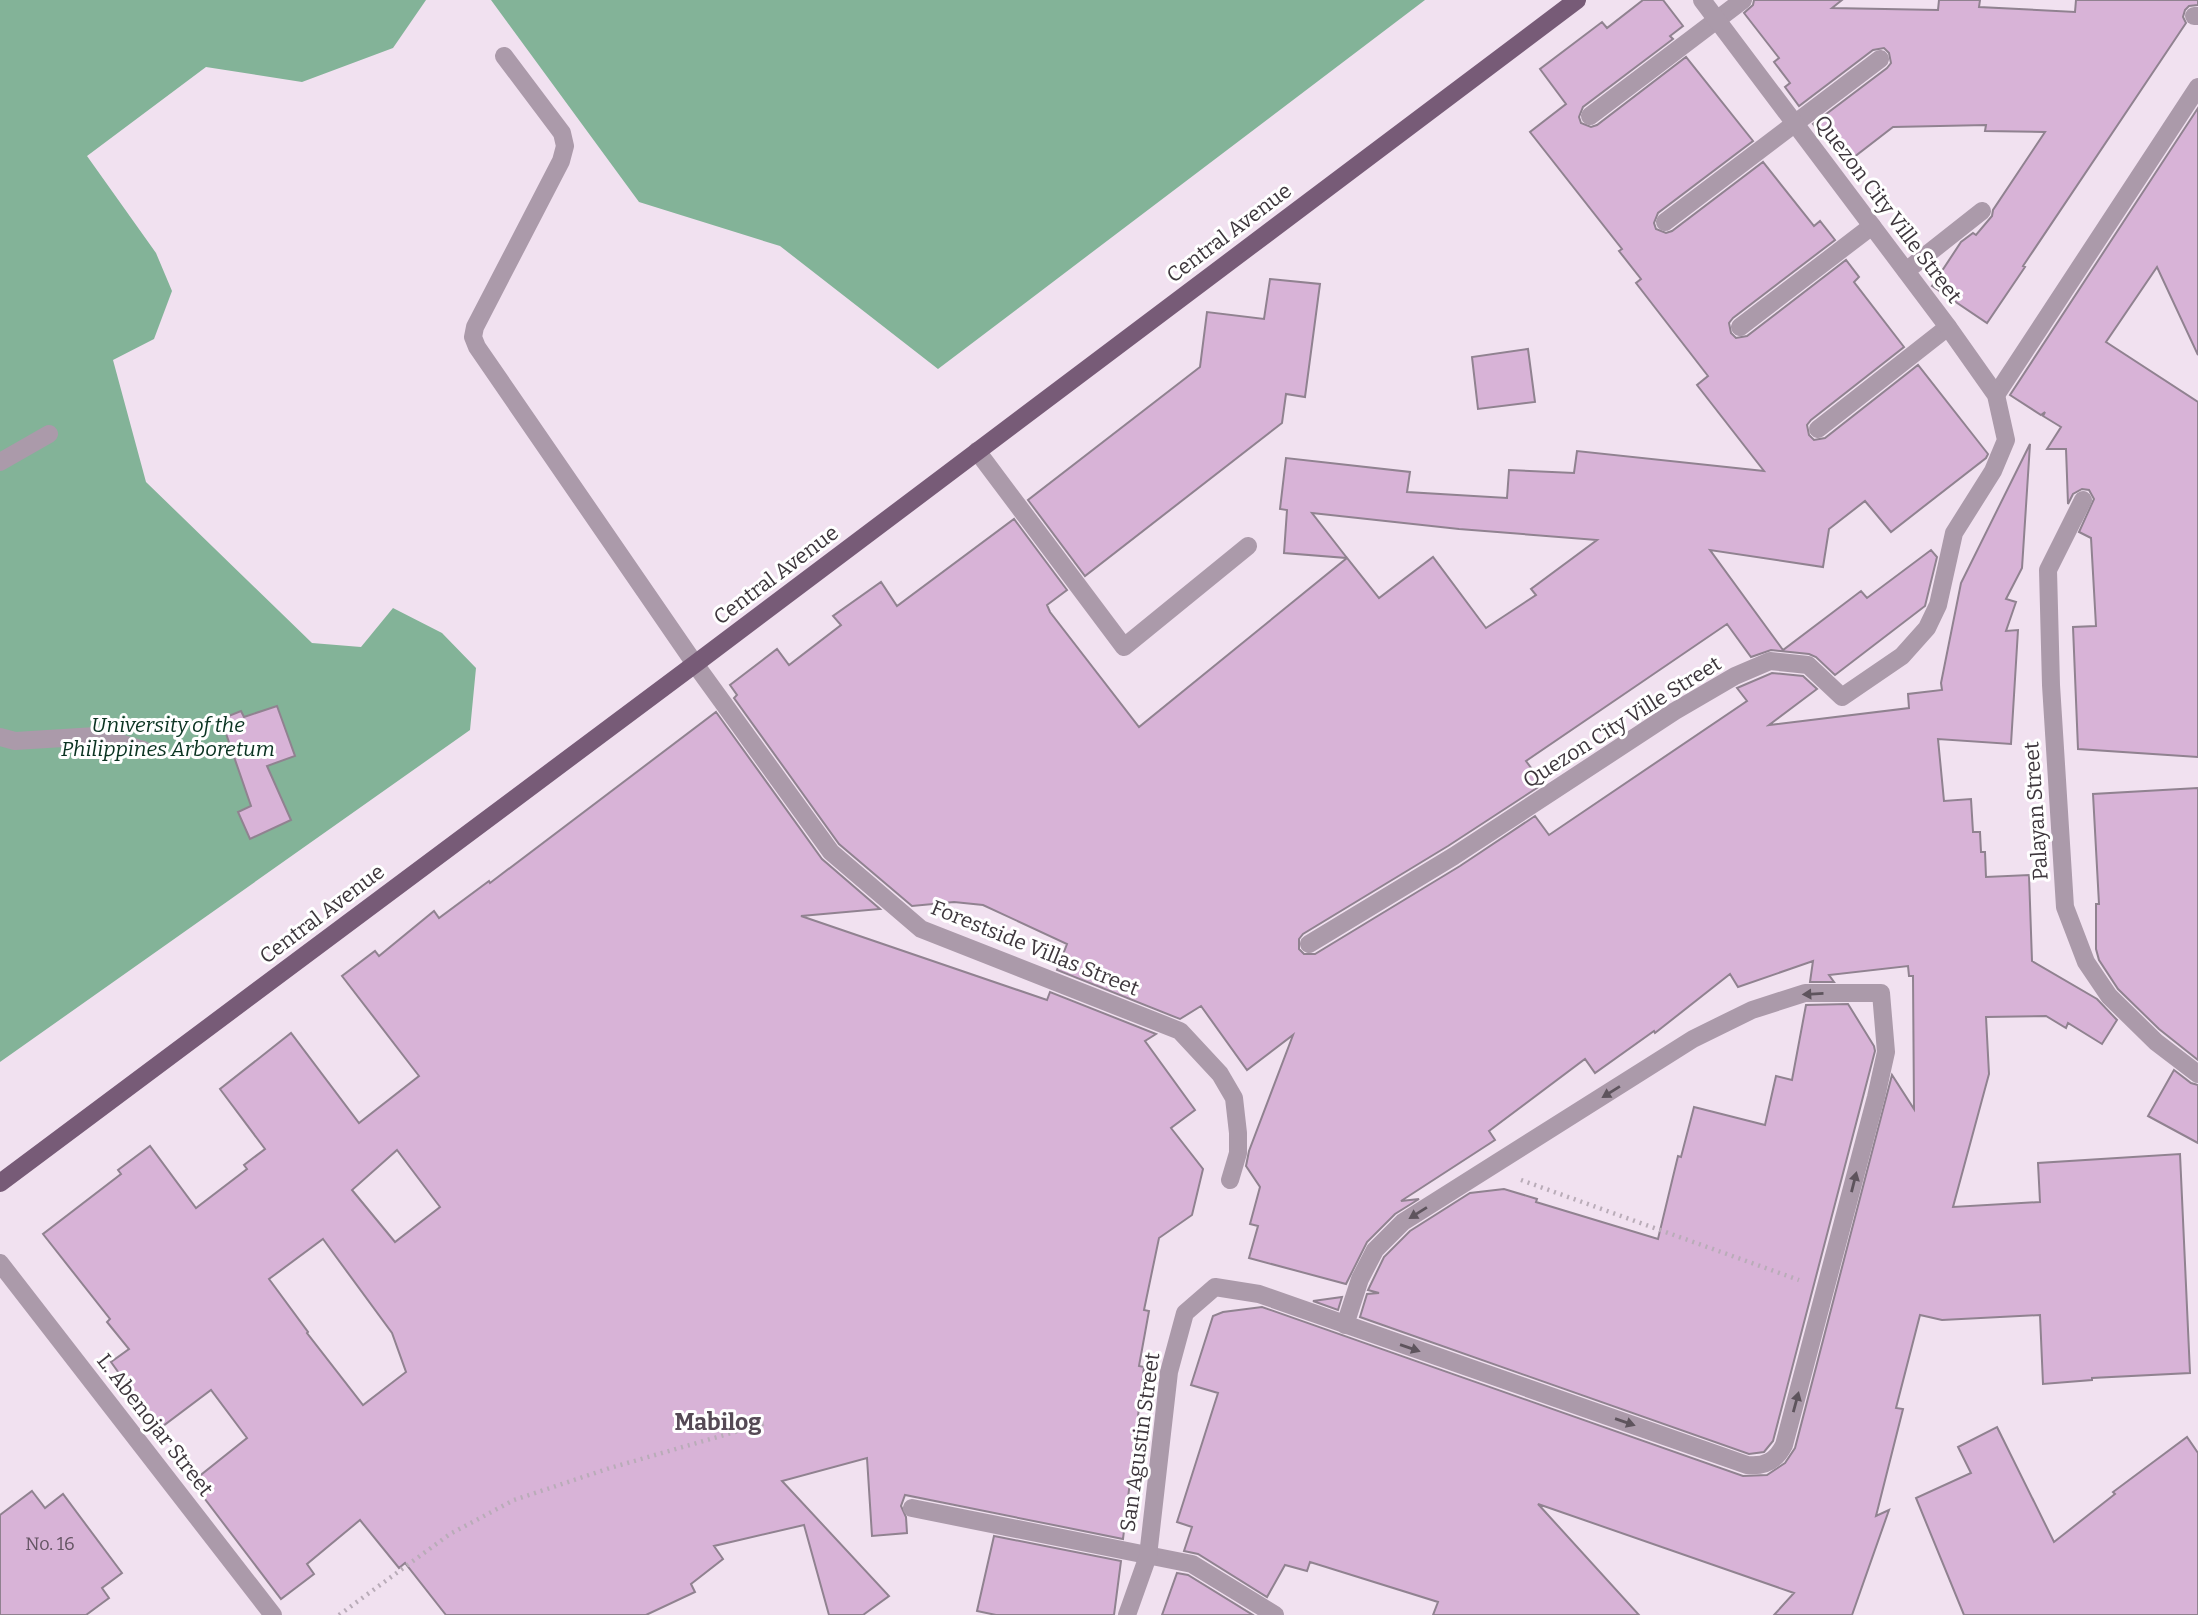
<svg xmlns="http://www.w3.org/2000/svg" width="2198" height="1615" font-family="Bitter,serif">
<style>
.forest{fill:#83b398}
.building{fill:#d8b3d7;stroke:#908290;stroke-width:2;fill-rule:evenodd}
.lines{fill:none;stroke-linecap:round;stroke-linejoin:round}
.path{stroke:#b9acb8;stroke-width:4.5;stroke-dasharray:2 5;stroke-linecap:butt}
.minor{stroke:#ab9aaa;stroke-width:18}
.major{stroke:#775b77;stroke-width:18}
.oneway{fill:#5e545d}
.labels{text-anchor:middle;stroke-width:6;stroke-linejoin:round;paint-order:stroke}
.number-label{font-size:18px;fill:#645563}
.street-label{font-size:21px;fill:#3d363c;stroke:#fff}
.park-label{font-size:21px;font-style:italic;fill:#0a3321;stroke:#fff}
.neighbourhood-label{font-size:23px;font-weight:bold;fill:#554955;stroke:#fff}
</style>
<rect width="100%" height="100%" fill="#f1e1f0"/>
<g class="forest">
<polygon points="0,0 426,0 393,48 302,82 206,67 87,156 156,253 172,291 154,339 113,360 146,482 312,643 361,647 393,608 442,633 476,668 470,730 0,1062"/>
<polygon points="491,0 1425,0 938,369 780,246 639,202"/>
</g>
<g class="building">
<polygon points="1643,0 1663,0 1683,26 1670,36 1673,39 1583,107 1579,117 1581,123 1591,127 1597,125 1686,57 1753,141 1658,213 1654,223 1656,229 1666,233 1672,231 1763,162 1814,226 1820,221 1835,240 1733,318 1729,323 1731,333 1736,338 1747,336 1846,260 1859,277 1854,282 1904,347 1811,420 1807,425 1809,435 1814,440 1825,438 1918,365 1988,454 1986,458 1891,532 1865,501 1829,529 1823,567 1710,550 1783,650 1861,591 1867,598 1931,550 1937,557 1925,606 1835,675 1816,657 1809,654 1771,650 1751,657 1727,624 1526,761 1543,784 1448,846 1303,934 1299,939 1299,949 1304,954 1315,954 1460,866 1535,816 1549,835 1747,701 1737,688 1772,673 1803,676 1817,689 1769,725 1909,708 1908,694 1942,690 1941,683 1961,583 2030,444 2022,568 2006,599 2016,602 2006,631 2018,630 2011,744 1938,739 1944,801 1971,799 1973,832 1980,832 1981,852 1985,852 1986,877 2029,875 2032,961 2097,999 2117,1020 2102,1044 2068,1023 2066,1028 2046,1016 1986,1017 1989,1074 1953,1207 2040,1202 2038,1163 2180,1154 2190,1373 2092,1378 2092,1380 2043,1384 2040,1315 1942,1320 1920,1315 1896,1408 1903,1409 1876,1516 1889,1510 1852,1615 1774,1615 1794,1593 1538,1504 1639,1615 1433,1615 1438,1602 1310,1562 1307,1571 1285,1565 1267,1597 1198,1554 1184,1551 1192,1527 1177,1522 1218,1393 1191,1385 1213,1316 1223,1312 1262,1307 1743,1476 1767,1475 1785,1463 1795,1448 1892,1075 1914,1109 1913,976 1909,976 1908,966 1829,975 1834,982 1810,982 1813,961 1738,987 1730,974 1655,1033 1654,1031 1595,1073 1585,1059 1489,1131 1495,1140 1401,1201 1419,1199 1395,1214 1367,1242 1346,1284 1249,1258 1258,1226 1250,1224 1260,1187 1246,1166 1249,1151 1293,1035 1247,1070 1201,1006 1180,1019 1057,970 1067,944 983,905 954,902 912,906 839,844 734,698 737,695 730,685 777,649 789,665 841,625 833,616 881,582 897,606 1014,519 1067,590 1047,605 1050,612 1139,727 1347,558 1379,598 1433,557 1486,628 1536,595 1531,589 1597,540 1459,529 1312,513 1347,558 1284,553 1287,510 1280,509 1286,458 1410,472 1407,492 1507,498 1509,470 1574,473 1577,451 1764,471 1697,385 1708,376 1636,283 1641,279 1619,251 1622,249 1530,132 1566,104 1540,69 1602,22 1607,28"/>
<polygon points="1754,0 1842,0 1832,8 1938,10 1939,0 1980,0 1979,7 2075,12 2076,0 2198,0 2198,5 2189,6 2185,10 2183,17 2186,23 2023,266 2025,267 1987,323 1932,286 1961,242 1973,233 1976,235 1992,216 1993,210 2045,132 1985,131 1986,125 1893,127 1845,164 1813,124 1887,68 1891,63 1889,53 1884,48 1873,50 1799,106 1785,87 1790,83 1774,62 1779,58 1744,13 1753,5"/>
<polygon points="2198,108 2198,355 2157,267 2106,342 2198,402 2198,757 2078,749 2073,627 2096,626 2091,538 2079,532 2094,499 2089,490 2082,489 2073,494 2068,504 2066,449 2047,449 2061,427 2043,416 2045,412 2041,415 2010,395"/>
<polygon points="1270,279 1320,284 1305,397 1286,394 1282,423 1085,576 1028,500 1200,367 1207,312 1264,319"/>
<polygon points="1528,349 1535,402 1478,409 1472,357"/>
<polygon points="277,706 295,756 267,766 291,820 250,839 238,812 251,806 221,719 241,711 244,717"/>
<path d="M716 712 822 859 880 909 801 916 1047 1000 1050 992 1156 1034 1145 1041 1195 1110 1171 1128 1203 1169 1192 1215 1159 1238 1144 1310 1149 1311 1139 1366 1144 1367 1123 1539 905 1495 901 1506 906 1517 907 1533 872 1536 867 1458 782 1481 889 1596 863 1615H829L804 1525 714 1546 723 1559 691 1584 695 1592 646 1615H446L405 1563 399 1568 360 1520 307 1564 314 1574 281 1599 192 1482 247 1438 211 1390 159 1429 111 1362 129 1349 107 1322 110 1319 43 1234 121 1174 118 1170 150 1146 196 1208 247 1169 244 1165 265 1149 220 1089 291 1033 359 1123 419 1076 342 976 375 951 379 956 434 911 439 918 489 881 490 883ZM397 1150 440 1207 395 1242 352 1190ZM323 1239 392 1333 406 1372 363 1405 307 1333 308 1332 269 1279Z"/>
<polygon points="2198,788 2198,1060 2159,1029 2118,989 2099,960 2096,949 2096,904 2099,904 2093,794"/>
<polygon points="1848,1004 1874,1046 1875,1051 1773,1441 1764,1452 1749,1454 1360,1317 1367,1294 1379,1293 1368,1290 1384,1257 1410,1231 1470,1193 1504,1189 1537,1199 1536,1202 1658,1239 1678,1156 1681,1157 1694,1107 1765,1125 1776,1076 1792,1080 1806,1005"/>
<polygon points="2174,1070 2191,1083 2198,1085 2198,1143 2148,1116"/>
<polygon points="1342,1297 1338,1310 1313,1301"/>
<polygon points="1997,1427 2054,1542 2115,1494 2113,1492 2187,1437 2198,1453 2198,1615 1964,1615 1916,1498 1971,1473 1958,1447"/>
<polygon points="32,1491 45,1508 63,1494 122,1573 102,1588 109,1598 86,1615 0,1615 0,1515"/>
<polygon points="994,1536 1121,1561 1114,1615 996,1615 977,1611"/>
<polygon points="1177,1573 1188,1575 1253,1615 1162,1615"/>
</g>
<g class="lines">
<g class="path">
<polyline points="1521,1180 1799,1280"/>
<polyline points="339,1615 450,1534 514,1500 610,1468 766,1423"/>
</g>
<g class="minor">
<polyline points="2194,16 2198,16"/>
<polyline points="504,56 562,133 565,146 561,161 475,327 473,337 477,347 695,664 831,852 921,929 1180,1031 1220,1074 1234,1098 1238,1133 1238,1153 1230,1180"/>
<polyline points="1590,116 1743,0"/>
<polyline points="1665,222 1880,59"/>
<polyline points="1906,271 1982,211"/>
<polyline points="1740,327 1872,226"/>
<polyline points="1996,395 2198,87"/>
<polyline points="1818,429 1948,327"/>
<polyline points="977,451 1124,647 1248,546"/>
<polyline points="0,462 49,434"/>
<polyline points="2083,500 2048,570 2051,685 2065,907 2086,962 2109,996 2156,1042 2198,1074"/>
<polyline points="0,737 15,741 96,736 143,750"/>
<polyline points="1309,944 1454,856 1675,711 1735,676 1770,661 1808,665 1842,697 1902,656 1927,628 1938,605 1954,533 1993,471 2006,440 1996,395 1948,327 1702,0"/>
<polyline points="0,1263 273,1615"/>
<polyline points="912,1508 1192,1564 1275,1615"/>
<path d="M1127 1615 1148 1556 1169 1372 1185 1313 1215 1287 1259 1294 1747 1465C1765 1467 1776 1461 1784 1445L1876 1097 1886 1052 1881 993H1805L1752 1010 1693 1039 1403 1222 1375 1250 1360 1279 1345 1325"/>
</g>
<polyline class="major" points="0,1183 695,664 1577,0"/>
</g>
<defs><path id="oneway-solid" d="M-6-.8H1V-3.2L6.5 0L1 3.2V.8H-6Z" transform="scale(1.75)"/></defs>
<g class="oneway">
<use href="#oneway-solid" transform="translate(1813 994) rotate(177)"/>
<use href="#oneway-solid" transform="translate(1611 1092) rotate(148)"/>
<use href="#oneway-solid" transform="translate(1854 1182) rotate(-76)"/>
<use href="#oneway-solid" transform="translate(1418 1213) rotate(148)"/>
<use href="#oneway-solid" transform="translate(1410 1348) rotate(19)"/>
<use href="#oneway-solid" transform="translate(1796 1402) rotate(-75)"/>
<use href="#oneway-solid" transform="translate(1625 1422) rotate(19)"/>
</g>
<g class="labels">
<g class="number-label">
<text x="50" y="1550">No. 16</text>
</g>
<g class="street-label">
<text transform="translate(1888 209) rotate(53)" y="7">Quezon City Ville Street</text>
<text transform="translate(1229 233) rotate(-37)" y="7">Central Avenue</text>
<text transform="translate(776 575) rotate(-37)" y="7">Central Avenue</text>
<text transform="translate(1622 722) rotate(-32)" y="7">Quezon City Ville Street</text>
<text transform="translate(2036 811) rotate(-94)" y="7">Palayan Street</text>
<text transform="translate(322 914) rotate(-37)" y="7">Central Avenue</text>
<text transform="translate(1035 948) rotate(22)" y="7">Forestside Villas Street</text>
<text transform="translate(155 1425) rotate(52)" y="7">L. Abenojar Street</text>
<text transform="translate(1140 1442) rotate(-82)" y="7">San Agustin Street</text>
</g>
<g class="park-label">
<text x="168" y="732">University of the<tspan x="168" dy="24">Philippines Arboretum</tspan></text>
</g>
<g class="neighbourhood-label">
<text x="718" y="1430">Mabilog</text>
</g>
</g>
</svg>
